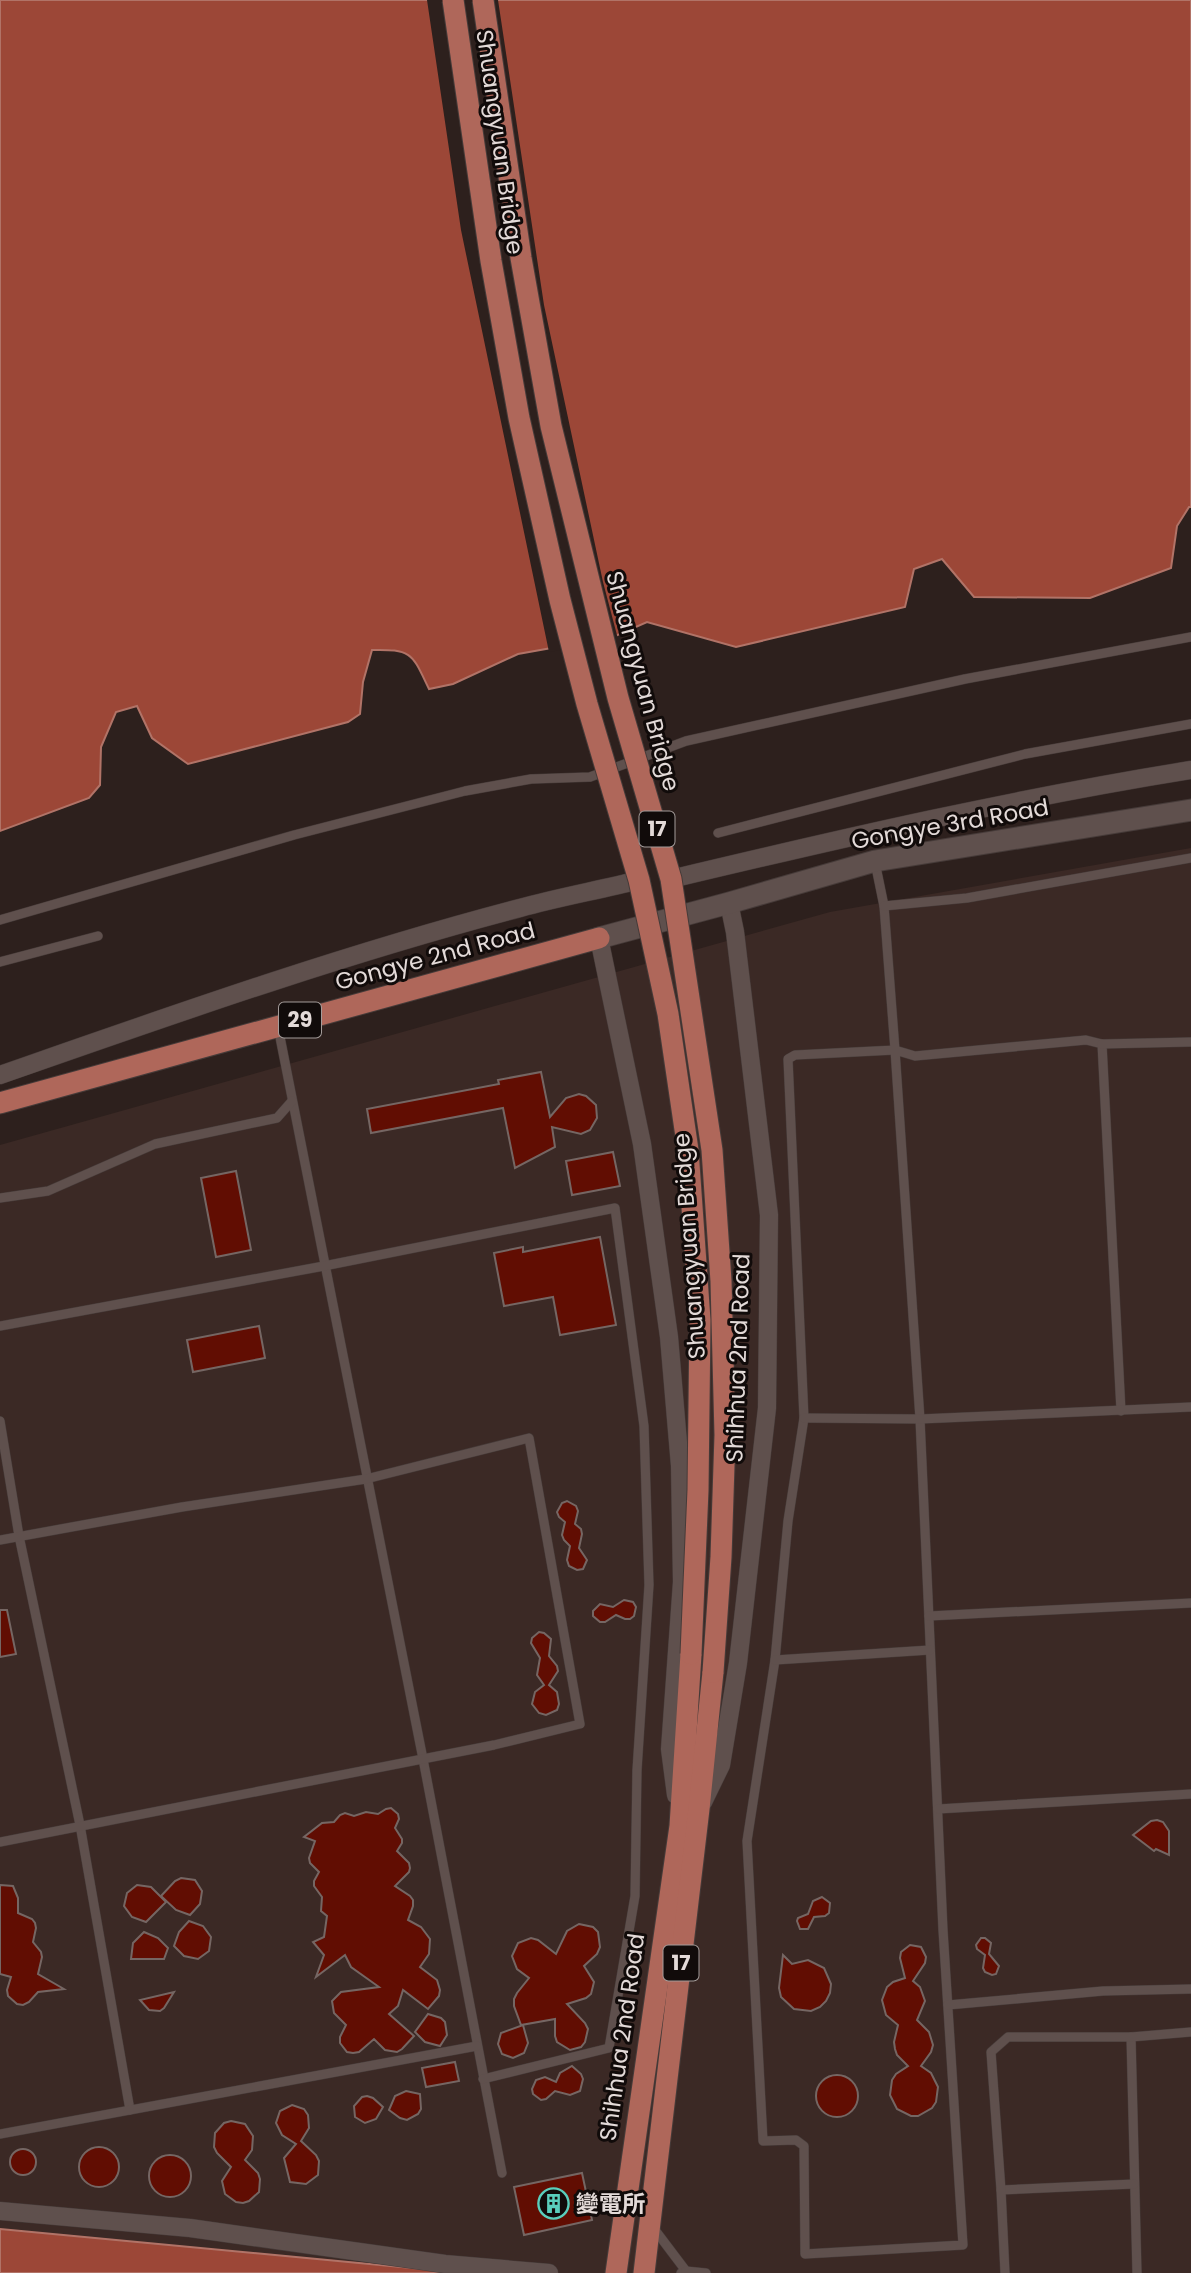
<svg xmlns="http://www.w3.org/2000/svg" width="1191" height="2273" font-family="Poppins,'Noto Sans TC',sans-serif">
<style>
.built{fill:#3b2925}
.water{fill:#9c4737;stroke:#b17367;stroke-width:2}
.pier{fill:#2d201d}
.building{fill:#610d02;stroke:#756663;stroke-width:2}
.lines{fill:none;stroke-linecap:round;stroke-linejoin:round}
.service-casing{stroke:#463b39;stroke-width:10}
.minor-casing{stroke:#463b39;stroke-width:19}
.tertiary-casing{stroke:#463b39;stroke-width:23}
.primary-casing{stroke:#463b39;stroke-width:23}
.service{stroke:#5f504d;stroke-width:9}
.minor{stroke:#5f504d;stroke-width:18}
.tertiary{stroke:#5f504d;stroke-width:21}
.primary{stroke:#af675a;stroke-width:21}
.primary-bridge-casing{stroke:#463b39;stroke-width:23;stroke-linecap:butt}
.primary-bridge{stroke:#af675a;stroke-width:21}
.labels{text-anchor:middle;stroke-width:6;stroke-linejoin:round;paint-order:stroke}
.shield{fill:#110b0a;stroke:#a49c9a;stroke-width:2}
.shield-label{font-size:21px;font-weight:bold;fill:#e3dad8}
.street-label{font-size:23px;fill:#e3dad8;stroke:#110b0a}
.poi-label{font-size:23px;font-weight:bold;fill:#e3dad8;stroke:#110b0a;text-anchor:start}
</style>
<rect width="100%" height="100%" fill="#2d201d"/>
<polygon class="built" points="1191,848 1191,2273 0,2273 0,1145 830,912"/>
<g class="water">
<path d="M0 0H1191V507H1189L1177 526 1171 568 1090 598 974 597 942 559 914 569 905 607 736 647 647 622 613 637 518 654 453 684 429 689C412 654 413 649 372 650L363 682 360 714 348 722 188 764 152 738 137 706 116 712 101 747 100 785 89 798 0 831Z"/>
<polygon points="0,2229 464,2273 0,2273"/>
</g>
<polygon class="pier" points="427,0 498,0 544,305 603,582 618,639 614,640 549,652 461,230"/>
<g class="building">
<polygon points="541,1072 550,1117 566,1098 579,1094 586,1096 596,1105 597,1118 590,1130 581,1134 552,1127 555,1147 515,1168 503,1108 371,1133 367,1109 499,1084 498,1080"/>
<polygon points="613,1152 620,1186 572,1195 566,1161"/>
<polygon points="236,1171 251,1250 216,1257 201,1178"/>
<polygon points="600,1237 616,1325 560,1335 553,1297 504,1306 494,1253 523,1247 523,1252"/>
<polygon points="259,1326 265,1358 193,1372 187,1340"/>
<polygon points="567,1501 576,1506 578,1511 575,1524 581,1529 582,1534 579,1548 587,1560 583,1569 577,1570 569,1566 567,1560 570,1546 564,1540 562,1535 565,1522 559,1517 557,1512 562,1503"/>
<polygon points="624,1600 633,1602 636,1607 634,1616 630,1619 625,1619 616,1615 605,1622 600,1622 593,1616 593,1611 600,1604 613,1607"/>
<polygon points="0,1610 7,1610 16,1654 0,1657"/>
<polygon points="539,1632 544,1633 551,1639 549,1656 557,1666 558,1671 549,1685 557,1692 559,1704 557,1710 546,1715 539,1713 532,1704 535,1692 544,1685 537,1675 540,1658 531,1643 532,1638"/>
<polygon points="391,1808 398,1814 399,1819 395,1828 402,1839 402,1843 397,1851 409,1863 410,1868 409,1872 395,1886 410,1896 413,1900 413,1906 408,1920 421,1927 430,1939 429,1954 420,1967 437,1980 440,1990 439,1996 428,2009 403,1990 398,2006 389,2014 414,2036 402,2049 397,2052 385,2050 374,2039 359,2052 353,2053 347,2052 340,2043 340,2037 346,2025 334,2013 332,2001 341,1992 379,1987 351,1967 345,1955 316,1977 324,1955 313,1942 324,1937 327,1916 321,1911 322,1897 314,1886 314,1881 319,1872 310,1863 309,1858 315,1841 304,1837 322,1823 334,1822 340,1815 345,1813 354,1816 366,1812 378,1814 386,1809"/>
<polygon points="1157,1820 1163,1822 1169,1831 1169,1855 1156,1849 1154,1851 1133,1835 1151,1821"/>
<polygon points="181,1878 195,1880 202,1891 200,1904 190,1915 176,1910 161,1896 175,1881"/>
<polygon points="0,1885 13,1886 18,1898 18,1913 32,1919 35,1923 36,1928 33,1942 41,1952 42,1957 38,1974 64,1989 38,1992 29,2002 23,2005 17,2004 8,1996 7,1990 11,1977 0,1974"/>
<polygon points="137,1885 151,1887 166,1902 146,1922 132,1917 124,1906 127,1893"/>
<polygon points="822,1897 830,1903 829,1913 825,1916 814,1917 808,1929 800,1929 797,1921 798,1918 808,1914 813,1901"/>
<polygon points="189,1921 203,1926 211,1937 209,1951 198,1959 184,1956 174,1946 179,1932"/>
<polygon points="579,1924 593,1927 598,1932 600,1947 597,1954 584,1966 594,1982 591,1994 586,1998 567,2004 585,2023 588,2029 585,2042 581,2047 570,2050 557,2042 555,2036 555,2019 521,2025 514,2006 514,1999 517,1993 529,1978 517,1969 512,1956 518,1943 531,1938 538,1940 556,1954 567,1931"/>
<polygon points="144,1932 158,1938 168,1948 164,1959 131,1959 133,1943"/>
<polygon points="981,1938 985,1938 991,1943 989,1954 999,1966 996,1974 992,1975 985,1972 983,1968 985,1955 977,1949 976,1945"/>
<polygon points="910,1945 921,1947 926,1957 925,1963 913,1981 920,1987 925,2001 917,2020 929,2032 933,2045 931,2052 921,2066 931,2073 938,2087 936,2102 932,2108 918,2116 911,2116 897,2109 890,2095 892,2080 896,2074 908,2066 897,2055 895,2049 894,2042 898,2025 886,2015 882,2000 887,1987 893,1982 905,1978 900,1958 901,1952"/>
<polygon points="783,1955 792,1964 808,1960 824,1968 831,1984 830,1993 826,2001 820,2007 811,2011 794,2009 781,1997 779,1988"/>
<polygon points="174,1992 164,2008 160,2011 149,2010 140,2000"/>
<polygon points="428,2014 441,2018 445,2022 447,2035 440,2046 425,2042 415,2032"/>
<polygon points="523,2025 528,2043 524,2053 513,2058 502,2054 498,2044 501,2033"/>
<polygon points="455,2062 459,2081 426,2087 422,2068"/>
<polygon points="572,2066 581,2074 583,2079 580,2091 570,2095 555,2091 546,2099 541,2100 533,2094 532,2089 536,2080 545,2077 556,2082 560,2073"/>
<circle cx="837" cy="2096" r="21"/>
<polygon points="406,2091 420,2094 421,2109 418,2114 407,2120 400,2118 389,2110 395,2096"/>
<polygon points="367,2096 373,2098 383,2107 376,2119 365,2123 355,2117 354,2106 362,2097"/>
<polygon points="292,2105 304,2109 308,2115 309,2128 301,2141 316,2155 319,2161 318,2175 306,2184 290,2182 284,2158 296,2144 282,2135 276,2123 280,2111"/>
<polygon points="231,2121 245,2124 253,2136 252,2150 245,2160 258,2173 260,2179 259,2192 249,2201 243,2203 236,2202 225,2194 222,2181 231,2167 217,2153 214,2147 215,2133 224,2123"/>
<circle cx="99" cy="2167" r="20"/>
<circle cx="23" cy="2162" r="13"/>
<circle cx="170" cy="2176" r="21"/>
<polygon points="582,2173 592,2220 524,2235 514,2187"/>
</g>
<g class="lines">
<defs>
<g id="service">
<polyline points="718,833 1025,754 1191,724"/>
<polyline points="875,862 884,906 895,1050 795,1055 788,1059 804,1418 788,1521 775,1660 747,1841 763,2141 796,2140 804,2146 805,2254 963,2245 943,1930 920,1419 895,1050 915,1056 1086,1040 1102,1044 1121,1411"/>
<polyline points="884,906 967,898 1191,858"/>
<polyline points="0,920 294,835 465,791 531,779 590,777 686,741 965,679 1191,637"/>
<polyline points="0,962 98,936"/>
<polyline points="278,1027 423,1759 502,2173"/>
<polyline points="1102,1044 1191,1042"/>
<polyline points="0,1198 48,1191 155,1144 277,1118 292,1101"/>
<polyline points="0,1326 324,1266 615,1208 644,1426 649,1585 637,1770 635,1896 609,2048 483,2079"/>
<polyline points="804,1418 920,1419 1191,1407"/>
<polyline points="0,1421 19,1536 80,1825 130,2110"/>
<polyline points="0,1540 182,1507 366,1479 529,1438 580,1724 494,1745 0,1842"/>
<polyline points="929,1616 1191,1603"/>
<polyline points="775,1660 930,1650"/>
<polyline points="938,1809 1191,1794"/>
<polyline points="948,2005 1103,1991 1191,1989"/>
<polyline points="1131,2037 1137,2273"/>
<polyline points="0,2134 477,2046"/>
<polyline points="1001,2190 1134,2184"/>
<polyline points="652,2226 686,2271 681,2273"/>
<polyline points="686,2271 706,2273"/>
<polyline points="1005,2273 1001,2190 991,2052 1008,2037 1131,2037 1191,2032"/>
</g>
<g id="minor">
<path d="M671 879C843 838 1016 798 1191 770"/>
<polyline points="599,938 642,1144 669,1337 680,1466 682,1582 670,1749 676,1795"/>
<path d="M0 1075C172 1015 344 954 520 908 559 897 600 890 639 880"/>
<polyline points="703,1802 721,1765 738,1663 767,1408 769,1215 735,932 729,903"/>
<polyline points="0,2211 190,2228 445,2264 549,2273"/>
</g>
<polyline id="tertiary" points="599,938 729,903 875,861 1191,810"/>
<g id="primary">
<polyline points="0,1103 599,938"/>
<polyline points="616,2273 680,1826 691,1654"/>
<polyline points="644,2273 699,1809 713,1672"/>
</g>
</defs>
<use href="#service" class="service-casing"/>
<use href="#minor" class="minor-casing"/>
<use href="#tertiary" class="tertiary-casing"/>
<use href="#primary" class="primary-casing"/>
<use href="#service" class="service"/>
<use href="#minor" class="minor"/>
<use href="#tertiary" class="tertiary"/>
<use href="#primary" class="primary"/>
<defs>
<g id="primary-bridge">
<polyline points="453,0 491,261 519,418 560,600 587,704 639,880 668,1014 688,1150 700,1320 698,1490 691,1654"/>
<polyline points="483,0 521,258 551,426 618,698 671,879 712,1150 721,1281 725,1435 721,1557 713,1672"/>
</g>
</defs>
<use href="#primary-bridge" class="primary-bridge-casing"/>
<use href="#primary-bridge" class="primary-bridge"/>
</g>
<defs>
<symbol id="building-ring" viewBox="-11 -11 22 22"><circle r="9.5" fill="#110b0a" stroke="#5acebc" stroke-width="1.5"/><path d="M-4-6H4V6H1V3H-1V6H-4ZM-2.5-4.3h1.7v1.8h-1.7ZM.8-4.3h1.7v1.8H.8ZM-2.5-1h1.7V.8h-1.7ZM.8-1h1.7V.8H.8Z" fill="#5acebc"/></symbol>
</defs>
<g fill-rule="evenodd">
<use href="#building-ring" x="536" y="2186" width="35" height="35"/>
</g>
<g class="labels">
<g class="shield">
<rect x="639.5" y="811.5" width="35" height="35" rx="5"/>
<rect x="279" y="1002.5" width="42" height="35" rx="5"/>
<rect x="663.5" y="1945.5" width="35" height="35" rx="5"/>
</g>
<g class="shield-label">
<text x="657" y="836">17</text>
<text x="300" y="1027">29</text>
<text x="681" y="1970">17</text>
</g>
<g class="street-label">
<text transform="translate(500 142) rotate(82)" y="8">Shuangyuan Bridge</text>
<text transform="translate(643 681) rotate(75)" y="8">Shuangyuan Bridge</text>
<text transform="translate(950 824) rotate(-10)" y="8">Gongye 3rd Road</text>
<text transform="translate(435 956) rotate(-15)" y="8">Gongye 2nd Road</text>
<text transform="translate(689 1246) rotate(-94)" y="8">Shuangyuan Bridge</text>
<text transform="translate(738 1358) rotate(-88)" y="8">Shihhua 2nd Road</text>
<text transform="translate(622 2037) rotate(-82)" y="8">Shihhua 2nd Road</text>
</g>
<g class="poi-label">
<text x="576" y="2212">變電所</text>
</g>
</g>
</svg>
